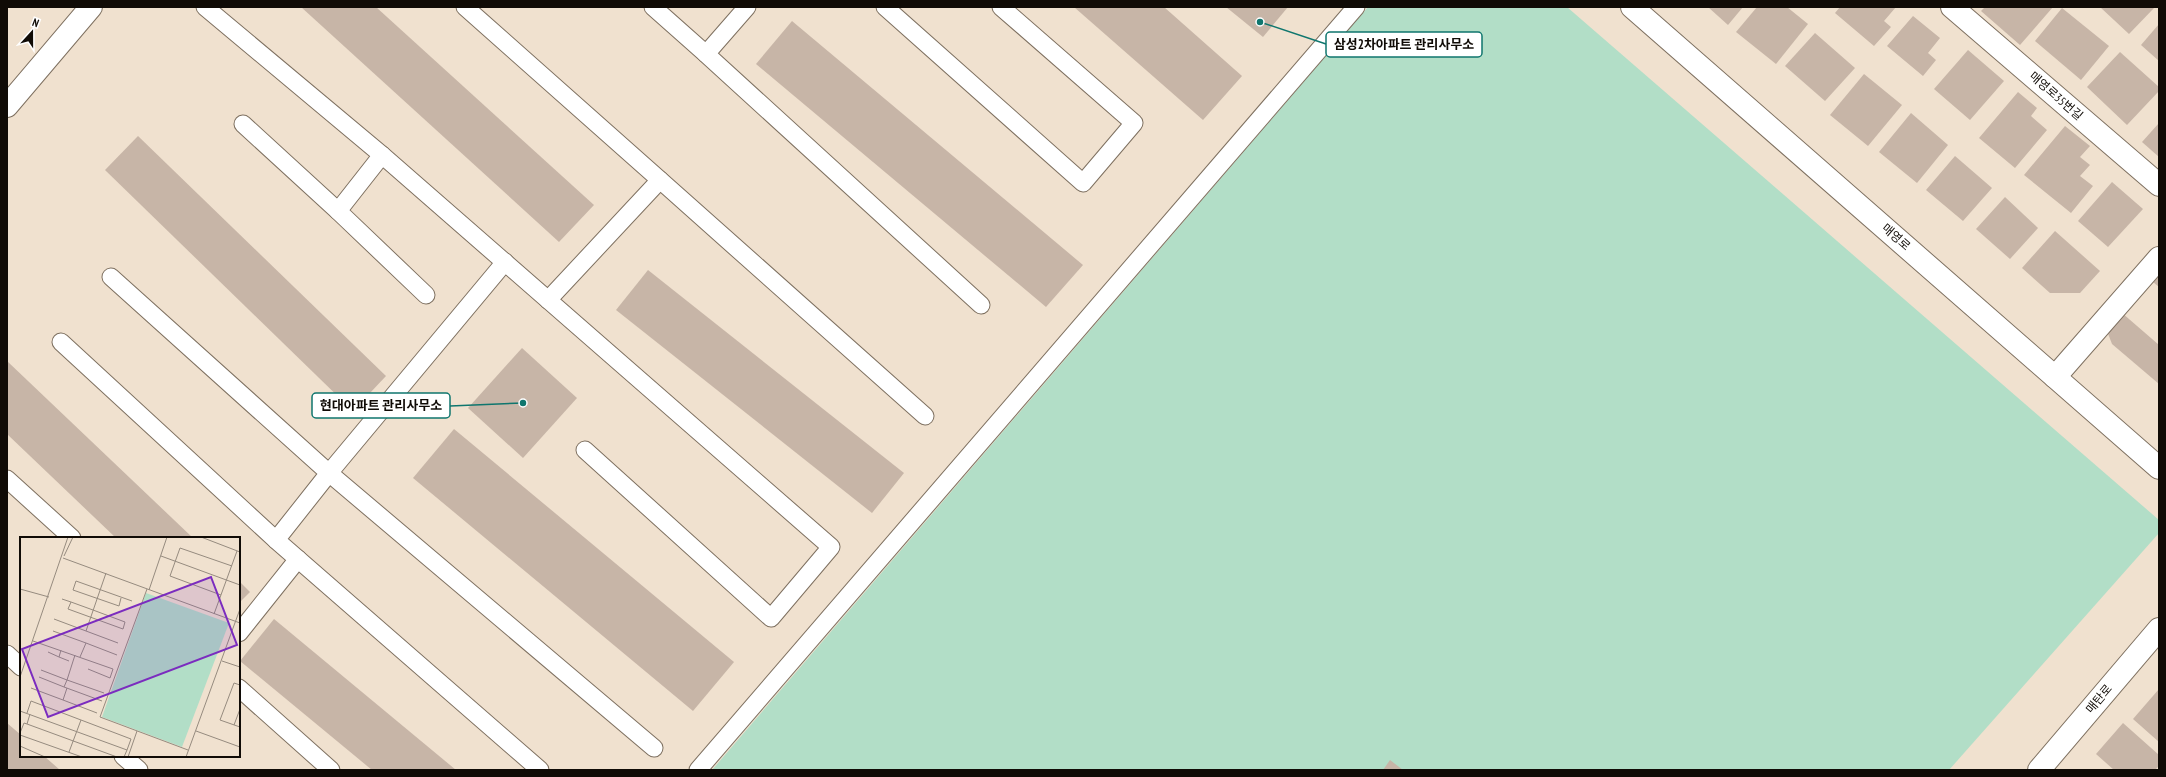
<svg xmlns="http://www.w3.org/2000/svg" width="2166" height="777" font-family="'PT Sans Narrow','Noto Sans KR',sans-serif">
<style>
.green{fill:#b2dec7}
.building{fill:#c7b5a7}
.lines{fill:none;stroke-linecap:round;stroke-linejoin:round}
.lane-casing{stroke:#7e7060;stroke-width:19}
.street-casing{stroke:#7e7060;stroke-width:24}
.secondary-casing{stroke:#7e7060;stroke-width:24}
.lane{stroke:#fff;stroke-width:17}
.street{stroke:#fff;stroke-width:22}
.secondary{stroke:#fff;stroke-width:22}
.labels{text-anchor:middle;stroke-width:3;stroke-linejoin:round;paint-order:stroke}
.street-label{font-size:12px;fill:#100b06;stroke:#fff}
.inset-road{fill:none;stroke:#968b7f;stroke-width:1}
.view{fill:#7b2cbf;fill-opacity:0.15;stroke:#7b2cbf;stroke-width:2}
.inset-edge{fill:none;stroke:#100b06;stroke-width:2}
.leader{fill:none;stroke:#0f766e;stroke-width:1.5}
.callout-dot{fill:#0f766e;stroke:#fff;stroke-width:1.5}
.callout{fill:#fff;stroke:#0f766e;stroke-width:1.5}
.callout-label{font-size:13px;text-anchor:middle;font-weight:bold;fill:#100b06}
</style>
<rect width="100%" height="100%" fill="#f0e1cf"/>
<polygon class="green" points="1368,7 1567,7 2159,520 2159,533 1949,770 712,770"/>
<g class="building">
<polygon points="301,7 376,7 594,205 559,242"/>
<polygon points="1074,7 1164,7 1242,76 1203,120"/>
<polygon points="1226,7 1288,7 1263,37"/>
<polygon points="1708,7 1743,7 1728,25"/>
<polygon points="1757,7 1787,7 1808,24 1776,64 1736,32"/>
<polygon points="1840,7 1896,7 1884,21 1891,27 1874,46 1835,13"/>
<polygon points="1985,7 2053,7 2020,45 1981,11"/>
<polygon points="2100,7 2155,7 2129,34"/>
<polygon points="2062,8 2109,46 2081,80 2035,41"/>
<polygon points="1913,16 1940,38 1928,53 1936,60 1923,76 1887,46"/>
<polygon points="792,21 1083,265 1046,307 756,64"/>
<polygon points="2159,24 2159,61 2141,45"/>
<polygon points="1815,33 1855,68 1825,101 1785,66"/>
<polygon points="1968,50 2004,81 1970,120 1934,89"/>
<polygon points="2120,52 2159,87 2159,91 2127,125 2087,87"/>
<polygon points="1864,74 1902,105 1868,146 1830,115"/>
<polygon points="2018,92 2037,108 2031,116 2047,130 2015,168 1979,138"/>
<polygon points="1911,113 1948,145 1917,183 1879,152"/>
<polygon points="2159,123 2159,157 2142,142"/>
<polygon points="2065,126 2090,146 2080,157 2090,165 2080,176 2093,186 2071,213 2024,175"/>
<polygon points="138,136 386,376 353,411 105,170"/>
<polygon points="1955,156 1992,188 1963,221 1926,190"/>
<polygon points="2112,182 2143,209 2108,247 2078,221"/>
<polygon points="2005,197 2038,228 2010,259 1976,229"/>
<polygon points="2055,231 2100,271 2080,293 2050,293 2022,268"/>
<polygon points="648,270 904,473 872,513 616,310"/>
<polygon points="2159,276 2159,287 2153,282"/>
<polygon points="2122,313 2159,345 2159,384 2112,344 2107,331"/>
<polygon points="522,348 577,398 523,458 468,408"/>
<polygon points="7,361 193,538 116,538 7,434"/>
<polygon points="454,429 734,662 693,711 413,478"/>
<polygon points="239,581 250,592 239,603"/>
<polygon points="274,619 456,770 372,770 240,661"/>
<polygon points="2159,689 2159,742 2133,719"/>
<polygon points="7,723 21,735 21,756 44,756 60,770 7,770"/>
<polygon points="2123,723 2159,755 2159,766 2155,770 2114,770 2096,754"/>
<polygon points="1390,760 1403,770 1383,770"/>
</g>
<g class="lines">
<defs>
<g id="lane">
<polyline points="205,7 382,155 831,547 771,618 585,450"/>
<polyline points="465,7 660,180 548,300"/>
<polyline points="653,7 706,54 747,7"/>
<polyline points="885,7 1083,183 1134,123 1001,7"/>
<polyline points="706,54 981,305"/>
<polyline points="243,124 338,211"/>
<polyline points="382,155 338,211 426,295"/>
<polyline points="660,180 925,416"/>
<polyline points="505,262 329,473 654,748"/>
<polyline points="111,277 329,473 276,540 540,770"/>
<polyline points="61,342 276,540"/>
<polyline points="7,479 72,538"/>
<polyline points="239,633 298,559"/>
<polyline points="7,654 21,667"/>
<polyline points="239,688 331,770"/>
<polyline points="123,756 139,770"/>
<polyline points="698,770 1356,7"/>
</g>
<g id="street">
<polyline points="1952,7 2159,185"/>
<polyline points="2055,377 2159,258"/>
</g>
<g id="secondary">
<polyline points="1632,7 2159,468"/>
<polyline points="7,106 91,7"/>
<polyline points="2039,770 2159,629"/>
</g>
</defs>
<use href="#lane" class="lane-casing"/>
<use href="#street" class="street-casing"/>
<use href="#secondary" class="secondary-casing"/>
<use href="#lane" class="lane"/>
<use href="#street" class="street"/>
<use href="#secondary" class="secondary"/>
</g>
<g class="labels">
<g class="street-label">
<text transform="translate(2056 96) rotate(41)" y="4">매영로35번길</text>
<text transform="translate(1896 237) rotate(41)" y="4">매영로</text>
<text transform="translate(2099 699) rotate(-50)" y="4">매탄로</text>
</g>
</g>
<g transform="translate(20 537)">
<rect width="220" height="220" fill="#f0e1cf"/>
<path d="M126 56 209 86 162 210 82 180Z" fill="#b2dec7"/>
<path class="inset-road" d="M181 0 220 15M44 19 53 0M141 19 220 48M43 21 220 86M0 52 29 60M127 52 80 180 168 213M129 53 147 0M201 58 150 39 160 11 212 29M101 61 99 69 53 53 56 44 112 64M42 62 51 65 73 73 105 85 103 92 48 72 51 65M194 77 217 14M34 82 66 94 86 36M33 94 66 106 60 120M66 94 98 106M13 104 93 132 90 141 68 132M66 106 97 118M41 113 39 120 49 124M28 115 39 120M55 118 47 143 84 156M202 124 220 130M21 133 47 143 44 150 82 164M0 140 48 0M19 140 44 150M220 148 214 146 200 183 220 190M11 151 43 163M47 151 43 163 77 176M0 174 107 213 104 220M7 176 11 164 111 202 107 213M10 177 7 187 97 220M214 188 220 172M176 194 220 210M0 196 4 186 7 187M0 198 62 220M0 209 25 220M49 215 61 183M108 220 117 194M166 220 220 72"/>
<path class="view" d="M191 40 217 108 28 180 2 112Z"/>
<rect width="220" height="220" class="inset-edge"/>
</g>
<path class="leader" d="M1260 22L1326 44M523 403L450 406"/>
<g class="callout-dot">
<circle cx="1260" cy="22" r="4"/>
<circle cx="523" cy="403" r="4"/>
</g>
<g class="callout">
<rect x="1326" y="32" width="156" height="25" rx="4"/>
<rect x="312" y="393" width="138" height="25" rx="4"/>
</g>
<g class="callout-label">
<text x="1404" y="49">삼성2차아파트 관리사무소</text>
<text x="381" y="410">현대아파트 관리사무소</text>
</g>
<rect width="2166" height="777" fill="none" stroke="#100b06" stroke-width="16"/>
<g transform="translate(32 32) rotate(21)" stroke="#ffffff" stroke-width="3" paint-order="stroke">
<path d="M0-3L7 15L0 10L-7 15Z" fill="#100b06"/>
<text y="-6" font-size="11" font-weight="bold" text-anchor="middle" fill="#100b06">N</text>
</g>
</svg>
